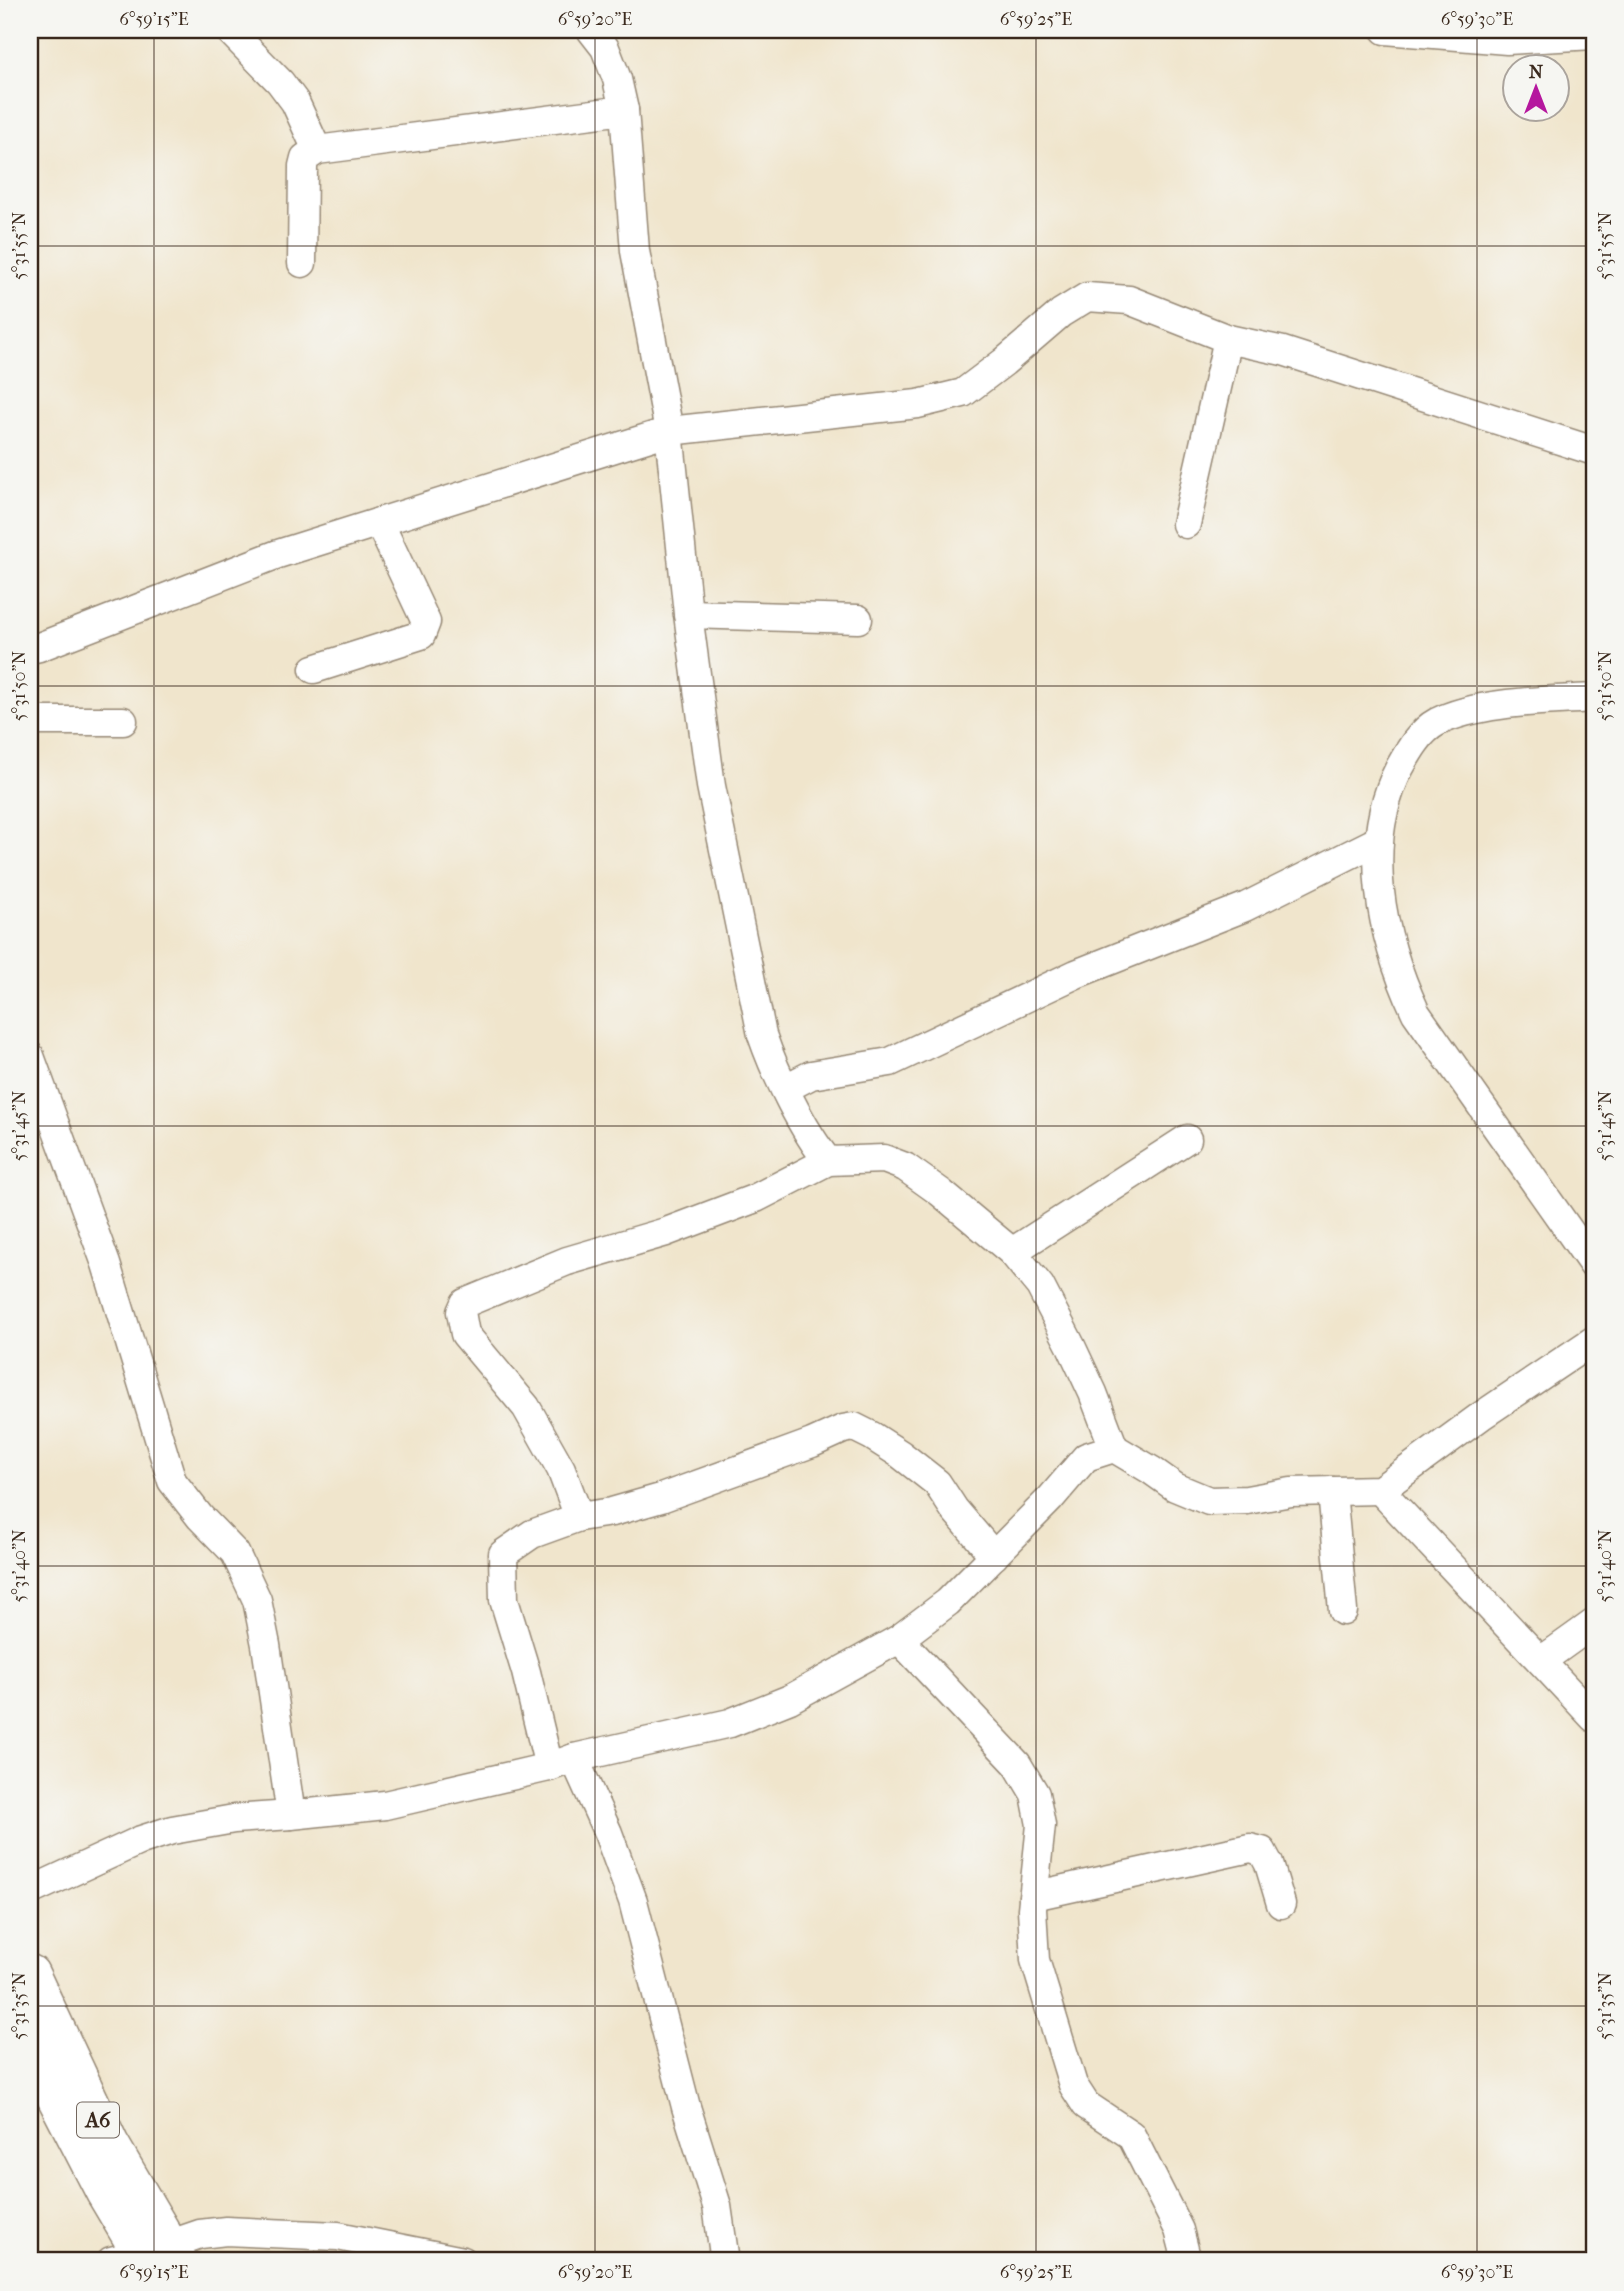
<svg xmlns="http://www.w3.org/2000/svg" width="1624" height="2291" font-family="'IM FELL French Canon',serif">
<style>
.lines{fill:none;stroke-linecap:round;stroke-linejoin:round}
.minor-casing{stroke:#968875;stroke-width:31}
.highway-casing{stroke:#968875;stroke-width:41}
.minor{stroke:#fff;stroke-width:28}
.highway{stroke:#fff;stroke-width:38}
.ticks{fill:none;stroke:#3b2a1e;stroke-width:2;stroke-opacity:0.45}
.labels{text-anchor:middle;stroke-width:6;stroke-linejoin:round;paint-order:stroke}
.shield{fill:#f6f6f2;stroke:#73675e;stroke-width:2}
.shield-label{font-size:21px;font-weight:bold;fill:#3b2a1e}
.neatline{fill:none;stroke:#3b2a1e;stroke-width:2.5}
.ticks-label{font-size:18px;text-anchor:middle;fill:#3b2a1e}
</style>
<rect width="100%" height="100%" fill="#f6f6f2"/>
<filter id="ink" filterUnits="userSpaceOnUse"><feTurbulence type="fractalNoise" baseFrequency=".0143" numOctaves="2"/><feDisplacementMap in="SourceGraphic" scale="14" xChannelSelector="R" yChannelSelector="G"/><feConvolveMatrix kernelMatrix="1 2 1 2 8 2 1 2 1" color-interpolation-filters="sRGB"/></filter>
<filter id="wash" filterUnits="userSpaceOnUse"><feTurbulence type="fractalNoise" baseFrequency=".00686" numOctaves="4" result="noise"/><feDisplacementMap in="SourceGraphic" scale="28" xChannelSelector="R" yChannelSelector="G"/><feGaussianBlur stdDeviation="1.57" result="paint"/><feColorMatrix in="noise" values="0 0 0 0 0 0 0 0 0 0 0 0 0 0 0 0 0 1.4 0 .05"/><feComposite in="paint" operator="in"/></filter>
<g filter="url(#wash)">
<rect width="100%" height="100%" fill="#f0e5cc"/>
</g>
<g filter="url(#ink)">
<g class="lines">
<defs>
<g id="minor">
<polyline points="229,30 280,82 295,102 317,150"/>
<path d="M591 30 605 48 617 79 624 110 635 251 669 431 688 614 711 786 762 1035C775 1073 803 1131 828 1161"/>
<polyline points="1385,30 1507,40 1594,35"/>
<polyline points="302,263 303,166 305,158 317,150 624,110"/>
<polyline points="1186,524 1228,339"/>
<polyline points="688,614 858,619"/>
<polyline points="30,649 39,647 278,554 669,431 918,404 963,393 1004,362 1061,313 1087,297 1129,300 1228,339 1283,351 1594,451"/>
<polyline points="314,669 421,635 426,622 379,522"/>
<path d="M1594 698C1547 701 1479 701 1437 722 1420 731 1409 751 1400 767 1360 844 1381 938 1416 1013L1594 1266"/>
<polyline points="30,721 123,721"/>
<polyline points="30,1056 106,1264 172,1481 200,1517 235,1553 257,1600 266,1645 291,1815"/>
<polyline points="786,1088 811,1075 890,1062 1076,974 1245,907 1377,841"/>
<polyline points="1012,1252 1187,1139"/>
<polyline points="1380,1490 1594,1718"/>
<polyline points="1332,1491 1343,1611"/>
<polyline points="579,1517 561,1469 526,1407 465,1334 461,1312 465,1303 567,1261 666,1232 756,1198 828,1161 884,1159 905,1167 940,1192 1012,1252 1040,1286 1071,1346 1093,1393 1114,1448"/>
<polyline points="899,1639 1017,1764 1035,1794 1041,1825 1032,1909 1035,1960 1073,2085 1086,2105 1131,2135 1179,2230 1187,2261"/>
<polyline points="1541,1661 1594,1623"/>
<polyline points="574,1758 608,1833 633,1901 686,2107 717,2206 725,2261"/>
<polyline points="549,1767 526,1672 504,1600 503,1554 532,1534 579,1517 612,1512 661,1498 812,1443 843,1429 854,1427 872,1436 900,1454 937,1483 954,1509 994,1556"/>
<polyline points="30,1891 141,1840 172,1830 234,1819 291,1815 385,1805 549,1767 574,1758 730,1723 790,1699 899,1639 948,1602 1050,1499 1086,1457 1114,1448 1151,1470 1175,1487 1209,1501 1247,1500 1291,1492 1380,1490 1481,1416 1594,1340"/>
<polyline points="1033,1896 1250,1848 1262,1851 1269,1864 1281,1904"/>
<polyline points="168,2245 200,2234 226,2231 338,2236 463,2261"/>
<polyline points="111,2261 142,2253"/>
</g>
<g id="highway">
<polyline points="30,1974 109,2143 178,2261"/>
<polyline points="30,2041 51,2087 105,2192 146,2261"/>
</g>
</defs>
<use href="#minor" class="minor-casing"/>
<use href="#highway" class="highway-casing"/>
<use href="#minor" class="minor"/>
<use href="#highway" class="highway"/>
</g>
</g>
<path class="ticks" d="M154 30V2261M595 30V2261M1036 30V2261M1477 30V2261M30 246H1594M30 686H1594M30 1126H1594M30 1566H1594M30 2006H1594"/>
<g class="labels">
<rect class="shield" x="77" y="2102.5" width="42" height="35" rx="5"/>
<g class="shield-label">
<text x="98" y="2127">A6</text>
</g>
</g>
<rect width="1624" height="2291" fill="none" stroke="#f6f6f2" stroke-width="77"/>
<g transform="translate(1536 88)"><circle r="33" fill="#f6f6f2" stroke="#aba49d" stroke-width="2"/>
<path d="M0-5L12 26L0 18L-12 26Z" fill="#b5179e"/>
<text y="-10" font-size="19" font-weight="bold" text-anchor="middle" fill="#3b2a1e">N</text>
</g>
<rect x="38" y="38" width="1548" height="2214" class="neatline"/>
<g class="ticks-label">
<text x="154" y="25">6°59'15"E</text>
<text x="595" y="25">6°59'20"E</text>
<text x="1036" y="25">6°59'25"E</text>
<text x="1477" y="25">6°59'30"E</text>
<text transform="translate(19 246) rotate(-90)" y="6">5°31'55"N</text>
<text transform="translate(1605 246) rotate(-90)" y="6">5°31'55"N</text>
<text transform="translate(19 686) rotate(-90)" y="6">5°31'50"N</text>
<text transform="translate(1605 686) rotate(-90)" y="6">5°31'50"N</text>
<text transform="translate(19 1126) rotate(-90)" y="6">5°31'45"N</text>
<text transform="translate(1605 1126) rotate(-90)" y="6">5°31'45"N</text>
<text transform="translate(19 1566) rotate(-90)" y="6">5°31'40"N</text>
<text transform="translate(1605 1566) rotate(-90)" y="6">5°31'40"N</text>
<text transform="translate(19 2006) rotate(-90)" y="6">5°31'35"N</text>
<text transform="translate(1605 2006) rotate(-90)" y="6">5°31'35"N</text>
<text x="154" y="2278">6°59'15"E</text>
<text x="595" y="2278">6°59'20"E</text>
<text x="1036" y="2278">6°59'25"E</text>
<text x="1477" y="2278">6°59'30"E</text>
</g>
</svg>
